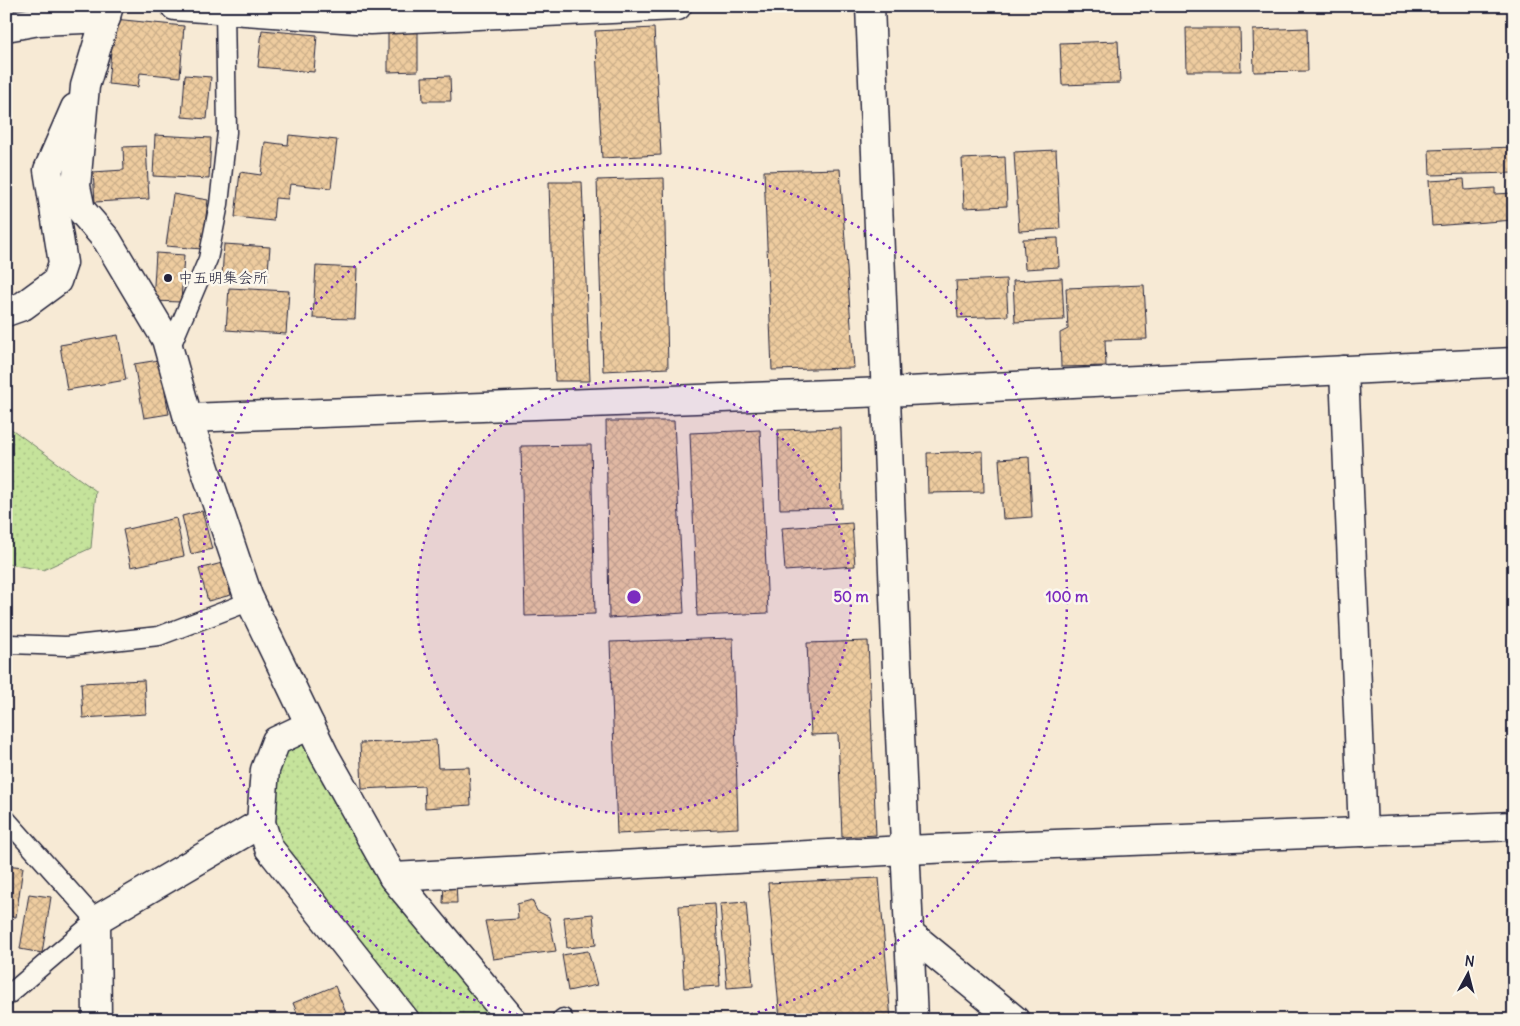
<svg xmlns="http://www.w3.org/2000/svg" width="1520" height="1026" font-family="Delius,'Klee One',sans-serif">
<style>
.grass{fill:url(#grass-dots);stroke:#74826b}
.building{fill:url(#building-cross-hatch);stroke:#22223b}
.lines{fill:none;stroke-linecap:round;stroke-linejoin:round}
.lane-casing{stroke:#22223b;stroke-width:21}
.street-casing{stroke:#22223b;stroke-width:31}
.secondary-casing{stroke:#22223b;stroke-width:31}
.lane{stroke:#fbf7ec;stroke-width:18}
.street{stroke:#fbf7ec;stroke-width:28}
.secondary{stroke:#fbf7ec;stroke-width:28}
.ring{fill:none;stroke:#7b2cbf;stroke-width:2.5;stroke-dasharray:2.5 5}
.poi-dot{fill:#22223b;stroke:#fbf7ec;stroke-width:2}
.labels{text-anchor:middle;stroke-width:5;stroke-linejoin:round;paint-order:stroke}
.poi-label{font-size:15px;fill:#22223b;stroke:#fbf7ec;text-anchor:start}
.centre{fill:#7b2cbf;stroke:#fbf7ec;stroke-width:2.5}
.ring-label{font-size:15px;text-anchor:middle;font-weight:bold;fill:#7b2cbf;stroke:#fbf7ec;stroke-width:5;stroke-linejoin:round;paint-order:stroke}
</style>
<defs>
<pattern id="grass-dots" width="8" height="8" patternUnits="userSpaceOnUse" patternTransform="scale(1.25)"><rect width="8" height="8" fill="#c5e39b"/><path d="M2 2h.1M6 6h.1" fill="none" stroke="#a9c286" stroke-width="1.8" stroke-linecap="round"/></pattern>
<pattern id="building-cross-hatch" width="8" height="8" patternUnits="userSpaceOnUse" patternTransform="scale(1.25)"><rect width="8" height="8" fill="#eecc9f"/><path d="M0 0l8 8M0 8l8-8" fill="none" stroke="#ccaf8a"/></pattern>
</defs>
<rect width="100%" height="100%" fill="#f7ead5"/>
<filter id="ink" filterUnits="userSpaceOnUse"><feTurbulence type="fractalNoise" baseFrequency=".02" numOctaves="2"/><feDisplacementMap in="SourceGraphic" scale="10" xChannelSelector="R" yChannelSelector="G"/><feConvolveMatrix kernelMatrix="1 2 1 2 8 2 1 2 1" color-interpolation-filters="sRGB"/></filter>
<g filter="url(#ink)">
<g class="grass">
<polygon points="6,425 96,491 91,548 43,570 8,564 6,598"/>
<polygon points="312,729 387,864 513,1020 405,1020 277,858 264,782 276,741"/>
</g>
<g class="building">
<polygon points="114,19 184,26 180,77 140,73 138,87 108,84"/>
<polygon points="654,28 661,155 602,158 595,31"/>
<polygon points="1186,28 1240,28 1241,71 1187,71"/>
<polygon points="1307,28 1308,71 1254,72 1253,30"/>
<polygon points="262,30 317,35 314,72 258,67"/>
<polygon points="388,32 418,32 418,71 388,72"/>
<polygon points="1118,41 1120,83 1062,85 1060,43"/>
<polygon points="185,75 211,77 207,119 182,117"/>
<polygon points="450,76 451,101 423,101 422,77"/>
<polygon points="155,135 211,138 209,179 153,176"/>
<polygon points="289,135 337,140 331,188 290,184 288,199 275,198 273,221 235,217 240,172 261,175 265,142 288,145"/>
<polygon points="146,146 149,199 95,202 93,172 124,170 123,147"/>
<polygon points="1514,147 1514,173 1430,175 1429,150"/>
<polygon points="1056,150 1060,229 1019,231 1014,152"/>
<polygon points="1005,157 1007,206 964,208 962,159"/>
<polygon points="840,169 854,368 772,370 764,171"/>
<polygon points="664,178 668,368 603,371 597,180"/>
<polygon points="1464,179 1465,190 1495,188 1495,194 1514,193 1514,220 1432,226 1429,181"/>
<polygon points="549,182 582,182 590,381 555,381"/>
<polygon points="173,194 208,200 202,249 166,246"/>
<polygon points="1058,238 1059,267 1025,269 1023,239"/>
<polygon points="224,244 270,247 267,282 222,278"/>
<polygon points="156,253 184,255 181,302 153,301"/>
<polygon points="316,266 357,268 355,319 313,318"/>
<polygon points="1062,278 1064,320 1015,322 1013,281"/>
<polygon points="1006,279 1008,316 958,318 956,281"/>
<polygon points="1144,285 1147,339 1105,340 1106,366 1061,367 1060,333 1068,329 1066,288"/>
<polygon points="229,288 289,291 286,334 226,330"/>
<polygon points="118,335 126,380 67,390 60,345"/>
<polygon points="159,360 169,414 144,418 134,364"/>
<polygon points="606,421 674,421 684,613 609,618"/>
<polygon points="841,428 842,508 780,509 778,430"/>
<polygon points="760,430 768,613 697,616 690,433"/>
<polygon points="591,445 595,614 525,616 521,446"/>
<polygon points="983,451 984,492 928,493 927,453"/>
<polygon points="1029,457 1032,517 1003,519 999,459"/>
<polygon points="202,511 212,549 191,554 182,516"/>
<polygon points="176,518 184,556 131,567 123,530"/>
<polygon points="852,523 855,566 785,571 782,528"/>
<polygon points="222,563 231,595 208,601 199,569"/>
<polygon points="733,638 738,828 617,834 610,642"/>
<polygon points="868,641 876,835 842,837 838,734 811,735 807,643"/>
<polygon points="144,680 146,714 83,718 81,683"/>
<polygon points="436,740 438,768 469,767 471,805 425,808 424,786 362,789 360,743"/>
<polygon points="6,865 23,867 16,917 6,916"/>
<polygon points="879,878 891,1020 780,1020 768,883"/>
<polygon points="456,882 457,903 443,903 444,883"/>
<polygon points="29,894 51,897 42,953 20,949"/>
<polygon points="532,900 537,911 549,917 556,951 493,959 485,921 518,919 517,904"/>
<polygon points="746,902 753,986 727,988 720,904"/>
<polygon points="715,904 720,986 684,988 679,906"/>
<polygon points="593,914 596,945 567,948 564,917"/>
<polygon points="588,951 597,985 568,991 562,955"/>
<polygon points="335,986 346,1013 328,1020 300,1020 293,1003"/>
</g>
<g class="lines">
<defs>
<g id="lane">
<polyline points="169,351 208,259 219,204 227,132 225,10"/>
<polyline points="6,645 10,644 66,646 159,636 251,601"/>
<polyline points="6,819 96,920 6,997"/>
<polyline points="561,1020 563,1018"/>
</g>
<g id="street">
<polyline points="109,6 85,86 76,186 81,210 107,240 166,339 188,418 248,596 324,754 393,877 512,1020"/>
<polyline points="175,6 370,20 677,6"/>
<polyline points="6,27 39,21 106,18"/>
<polyline points="6,312 23,306 57,281 63,263 48,170 75,108"/>
<polyline points="1344,370 1363,832"/>
<polyline points="188,418 886,392 1514,362"/>
<polyline points="310,725 276,741 265,770 264,782 261,823 269,848 405,1020"/>
<polyline points="393,877 905,850 1514,826"/>
<polyline points="908,932 1015,1020"/>
<polyline points="97,1020 96,920 261,823"/>
</g>
<polyline id="secondary" points="870,6 897,669 913,1020"/>
</defs>
<use href="#lane" class="lane-casing"/>
<use href="#street" class="street-casing"/>
<use href="#secondary" class="secondary-casing"/>
<use href="#lane" class="lane"/>
<use href="#street" class="street"/>
<use href="#secondary" class="secondary"/>
</g>
</g>
<circle cx="634" cy="597" r="217" fill="#7b2cbf" fill-opacity=".12"/>
<g class="ring">
<circle cx="634" cy="597" r="217"/>
<path d="M540 1020A433 433 0 1 1 728 1020"/>
</g>
<circle class="poi-dot" cx="168" cy="278" r="5"/>
<g class="labels">
<g class="poi-label">
<text x="178" y="283">中五明集会所</text>
</g>
</g>
<circle cx="634" cy="597" r="8" class="centre"/>
<g class="ring-label">
<text x="851" y="602">50 m</text>
<text x="1067" y="602">100 m</text>
</g>
<rect width="1520" height="1026" fill="none" stroke="#fbf7ec" stroke-width="25"/>
<rect x="12" y="12" width="1495" height="1001" fill="none" stroke="#22223b" stroke-width="2" filter="url(#ink)"/>
<g transform="translate(1468 974) rotate(7)" stroke="#fbf7ec" stroke-width="4" paint-order="stroke">
<path d="M0-4L9 19L0 12L-9 19Z" fill="#22223b"/>
<text y="-8" font-size="14" font-weight="bold" text-anchor="middle" fill="#22223b">N</text>
</g>
</svg>
